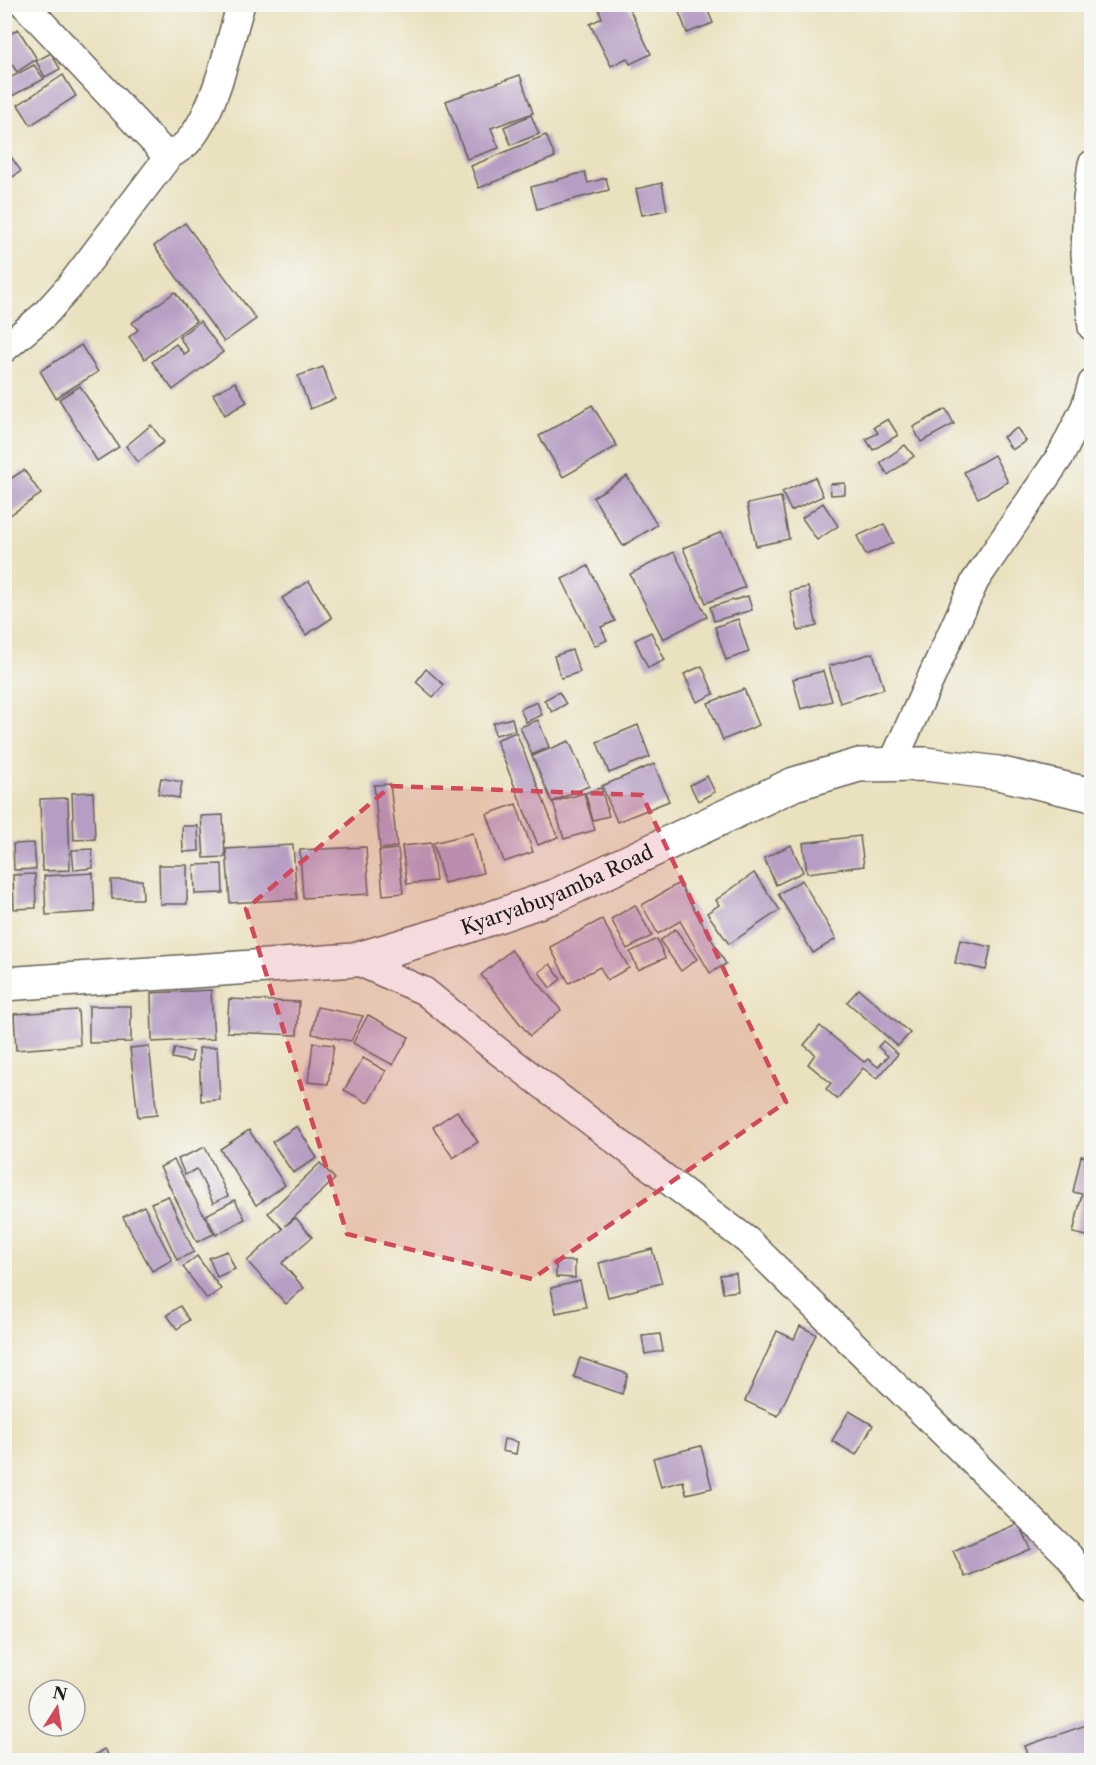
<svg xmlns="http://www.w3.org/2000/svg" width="1096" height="1765" font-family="'Libre Caslon Text',serif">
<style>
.building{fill:#b69dc3}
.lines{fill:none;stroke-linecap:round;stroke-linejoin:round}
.street-casing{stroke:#646155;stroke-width:30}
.secondary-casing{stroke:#646155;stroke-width:36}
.street{stroke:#fff;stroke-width:27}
.secondary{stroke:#fff;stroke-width:33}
.marked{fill:#d1495b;fill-opacity:0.2;stroke:#d1495b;stroke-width:4.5;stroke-dasharray:12 8;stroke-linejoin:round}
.labels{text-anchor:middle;stroke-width:5;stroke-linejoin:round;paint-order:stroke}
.street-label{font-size:20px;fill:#1c1c1c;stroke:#f6f6f2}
</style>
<rect width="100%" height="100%" fill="#f6f6f2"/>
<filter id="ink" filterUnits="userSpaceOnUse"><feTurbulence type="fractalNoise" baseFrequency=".0167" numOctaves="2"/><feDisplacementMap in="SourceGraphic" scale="12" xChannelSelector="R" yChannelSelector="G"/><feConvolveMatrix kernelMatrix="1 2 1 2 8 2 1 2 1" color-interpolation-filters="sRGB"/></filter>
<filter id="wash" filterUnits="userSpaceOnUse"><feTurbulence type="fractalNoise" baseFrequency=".008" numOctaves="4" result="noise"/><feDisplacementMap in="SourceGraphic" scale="24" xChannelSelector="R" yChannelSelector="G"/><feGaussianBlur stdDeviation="1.35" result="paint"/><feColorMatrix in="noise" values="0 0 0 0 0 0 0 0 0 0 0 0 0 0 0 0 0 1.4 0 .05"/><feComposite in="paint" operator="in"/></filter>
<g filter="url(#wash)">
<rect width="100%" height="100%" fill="#eae1bf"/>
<g id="blocks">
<g class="building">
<polygon points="610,4 627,4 651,54 630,64 627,58 611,66 590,24 602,18 599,10"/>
<polygon points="676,4 705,4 713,23 687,33"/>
<polygon points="18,29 37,59 17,72 4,53 4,38"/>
<polygon points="51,53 60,69 45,77 36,61"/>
<polygon points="34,65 44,79 12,96 4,81"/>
<polygon points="63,75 76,96 31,125 18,105"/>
<polygon points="520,75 533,113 491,128 499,148 467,159 446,101"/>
<polygon points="531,115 539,134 511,145 504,127"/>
<polygon points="546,135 555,157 479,188 471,166"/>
<polygon points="4,147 21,171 7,181 4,178"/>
<polygon points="585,172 588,183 606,178 609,190 537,209 531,187"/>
<polygon points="662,183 667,210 642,215 636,189"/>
<polygon points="185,223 256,319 224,342 154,246"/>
<polygon points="175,292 196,321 145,359 129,337 138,330 132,323"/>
<polygon points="200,321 223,352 173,390 152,362 176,344 184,354 189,351 179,337"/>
<polygon points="81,345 98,372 56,398 40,371"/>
<polygon points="323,367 335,399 310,409 298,376"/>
<polygon points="235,382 247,402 225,415 213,394"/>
<polygon points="80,386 119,447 97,461 59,399"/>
<polygon points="592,405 617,446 563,477 539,436"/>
<polygon points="946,409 954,424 921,442 913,427"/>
<polygon points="888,419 898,435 873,450 866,439 878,433 874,427"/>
<polygon points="151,425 164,442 138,462 126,446"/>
<polygon points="1017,428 1026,441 1012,450 1003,437"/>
<polygon points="905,445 914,456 888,475 880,463"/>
<polygon points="994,455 1008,482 978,498 964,472"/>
<polygon points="24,470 41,494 7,517 4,514 4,483"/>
<polygon points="627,476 657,525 623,546 593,497"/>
<polygon points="815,477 823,496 791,511 782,492"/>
<polygon points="845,483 845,494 831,495 830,484"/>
<polygon points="781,497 789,539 756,546 747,504"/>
<polygon points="823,503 838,526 817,540 802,518"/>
<polygon points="884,524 893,543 866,555 857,536"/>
<polygon points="722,532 745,587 706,603 683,548"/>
<polygon points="674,552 707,617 663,639 630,574"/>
<polygon points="588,566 615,621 601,627 607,640 595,646 562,579"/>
<polygon points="309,581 332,618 306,635 282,598"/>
<polygon points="808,587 817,626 798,631 790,591"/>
<polygon points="748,596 752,610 714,621 710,607"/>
<polygon points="738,619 749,652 726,660 715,627"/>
<polygon points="651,632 665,660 648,668 635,640"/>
<polygon points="572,650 580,672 561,678 554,656"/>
<polygon points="873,653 884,689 840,703 829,666"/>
<polygon points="702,666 714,694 697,702 684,674"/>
<polygon points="426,669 444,685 433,697 416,682"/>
<polygon points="823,671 832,701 801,709 793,679"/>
<polygon points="744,689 759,725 723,740 708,703"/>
<polygon points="559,692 566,704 552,712 544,700"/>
<polygon points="537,702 542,715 526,722 520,709"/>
<polygon points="512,718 515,730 495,735 493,723"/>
<polygon points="538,720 549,747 532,755 520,727"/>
<polygon points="638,725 650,757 609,773 597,742"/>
<polygon points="516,732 558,837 538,845 496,740"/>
<polygon points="569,741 589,786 552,802 532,756"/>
<polygon points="654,764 669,801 617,822 602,786"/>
<polygon points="707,776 715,792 698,801 690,785"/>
<polygon points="161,778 182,782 179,798 158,794"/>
<polygon points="390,784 397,847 380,849 374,785"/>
<polygon points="601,788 609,816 593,820 585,793"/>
<polygon points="93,792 95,839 74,840 72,793"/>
<polygon points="584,793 595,830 564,839 553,802"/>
<polygon points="68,798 70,870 42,871 40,799"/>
<polygon points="516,804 533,852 504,862 487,814"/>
<polygon points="223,815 225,857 204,858 201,816"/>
<polygon points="182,826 198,826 199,851 183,852"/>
<polygon points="473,833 483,873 444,883 433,843"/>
<polygon points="860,836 864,866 807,873 803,843"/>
<polygon points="34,843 36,869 14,870 13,844"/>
<polygon points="431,843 436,881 407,884 402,846"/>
<polygon points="293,845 297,899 230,903 226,849"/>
<polygon points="791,845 803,872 776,885 764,858"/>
<polygon points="366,847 369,894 303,898 300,850"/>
<polygon points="92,849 93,868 74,870 72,850"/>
<polygon points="398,849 403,893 383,895 379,851"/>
<polygon points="222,864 223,893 195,894 194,865"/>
<polygon points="159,865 187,865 187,904 160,904"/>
<polygon points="93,873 95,912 46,915 44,876"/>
<polygon points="754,873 780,910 729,944 707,913 719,905 716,900"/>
<polygon points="35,874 36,908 14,909 13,875"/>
<polygon points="4,878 6,878 9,909 4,909"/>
<polygon points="111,880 142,880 143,899 112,899"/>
<polygon points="802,880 836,939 813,953 778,894"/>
<polygon points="679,883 726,964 710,973 680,921 658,934 642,905"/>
<polygon points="635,905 652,936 627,949 611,919"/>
<polygon points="602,919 629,968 607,980 600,967 569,983 550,947"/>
<polygon points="675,929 697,959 681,971 660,941"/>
<polygon points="657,939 665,958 638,970 630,952"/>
<polygon points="960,940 991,947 986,970 955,963"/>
<polygon points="511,950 561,1010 530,1036 481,975"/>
<polygon points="550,964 561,979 550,988 539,972"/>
<polygon points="859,989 910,1033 898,1046 847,1002"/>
<polygon points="211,990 214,1039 152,1042 151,993"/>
<polygon points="229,999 299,1002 297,1035 227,1032"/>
<polygon points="89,1006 131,1006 131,1042 89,1043"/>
<polygon points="317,1007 363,1016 351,1041 312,1034"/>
<polygon points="78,1010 80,1045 16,1050 14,1014"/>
<polygon points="368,1015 409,1037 393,1065 353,1043"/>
<polygon points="820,1026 864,1062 868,1059 878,1067 888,1056 878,1047 883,1041 898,1054 877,1079 863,1068 837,1099 826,1089 831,1083 808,1064 815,1054 804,1045"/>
<polygon points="313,1043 334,1045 328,1084 308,1082"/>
<polygon points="149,1046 157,1115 138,1117 130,1048"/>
<polygon points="217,1047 220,1100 201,1101 199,1048"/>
<polygon points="175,1048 193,1052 191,1062 172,1058"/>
<polygon points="363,1058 386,1071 368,1103 344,1090"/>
<polygon points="457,1111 478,1142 453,1158 433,1127"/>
<polygon points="297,1126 317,1158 293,1173 272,1142"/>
<polygon points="249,1130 285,1185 256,1205 220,1149"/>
<polygon points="205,1147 228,1196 213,1203 197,1169 185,1175 178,1159"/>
<polygon points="1081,1156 1092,1158 1092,1237 1073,1233 1082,1194 1073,1192"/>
<polygon points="174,1160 214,1234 197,1242 160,1167"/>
<polygon points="320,1163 335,1179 285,1226 296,1218 312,1237 282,1263 304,1288 286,1304 247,1261 283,1229 268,1213"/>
<polygon points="168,1196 194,1252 177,1260 151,1203"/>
<polygon points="235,1200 245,1219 216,1235 206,1215"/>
<polygon points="144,1206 172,1260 152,1271 123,1217"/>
<polygon points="652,1249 662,1283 608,1297 599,1263"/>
<polygon points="227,1251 235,1269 217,1277 209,1258"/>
<polygon points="197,1256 221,1289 207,1299 183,1267"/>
<polygon points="556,1261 575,1261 575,1278 556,1277"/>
<polygon points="736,1273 738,1291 723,1293 720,1275"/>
<polygon points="580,1281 586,1307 556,1313 551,1288"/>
<polygon points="180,1306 189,1320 177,1329 167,1315"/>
<polygon points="800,1326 816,1334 778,1416 745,1401 777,1331 794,1339"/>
<polygon points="660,1334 663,1351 645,1354 642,1336"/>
<polygon points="580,1358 628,1374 622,1394 574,1377"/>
<polygon points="849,1411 873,1425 856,1455 832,1441"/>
<polygon points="504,1439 518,1442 516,1454 502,1451"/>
<polygon points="701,1446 712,1488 686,1494 683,1481 661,1487 653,1458"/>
<polygon points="1019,1523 1031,1549 965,1577 953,1551"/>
<polygon points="1092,1723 1092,1760 1030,1760 1025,1746"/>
<polygon points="104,1749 112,1760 87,1760"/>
</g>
</g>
</g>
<g filter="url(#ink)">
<use href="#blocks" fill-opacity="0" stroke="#646155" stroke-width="1.5"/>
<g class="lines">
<defs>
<g id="street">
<polyline points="24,4 168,157"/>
<polyline points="1092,164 1087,198 1085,254 1092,327"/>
<path d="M4 349 44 315 70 286 168 157C174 152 182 148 187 143 216 111 228 46 241 4"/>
<polyline points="892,764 975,581 1061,455 1085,407 1092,383"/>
<polyline points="354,960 424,991 498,1051 748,1241 1069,1556 1092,1590"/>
</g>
<g id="secondary">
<path id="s1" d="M4 984 354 960 460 929 555 896 794 784 859 765 925 764 998 773 1092 795"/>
</g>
</defs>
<use href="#street" class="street-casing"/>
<use href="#secondary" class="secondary-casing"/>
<use href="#street" class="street"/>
<use href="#secondary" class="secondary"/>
</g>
</g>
<path class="marked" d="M391 786 642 795 786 1102 532 1279 347 1234 246 909Z"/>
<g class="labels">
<g class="street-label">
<text dy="7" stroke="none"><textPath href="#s1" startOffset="566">Kyaryabuyamba Road</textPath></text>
</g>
</g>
<rect width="1096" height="1765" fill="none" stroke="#f6f6f2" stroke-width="24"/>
<g transform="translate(57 1708) rotate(12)"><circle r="28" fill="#f6f6f2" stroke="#9f9f9c" stroke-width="1.5"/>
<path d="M0-4.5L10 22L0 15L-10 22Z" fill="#d1495b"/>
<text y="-9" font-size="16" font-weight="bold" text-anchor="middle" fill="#1c1c1c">N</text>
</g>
</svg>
